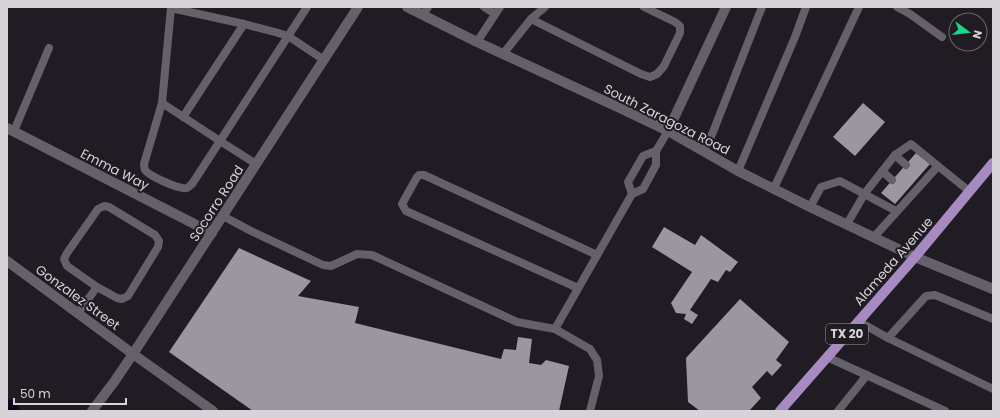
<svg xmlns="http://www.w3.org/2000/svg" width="1000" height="418" font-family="Poppins,sans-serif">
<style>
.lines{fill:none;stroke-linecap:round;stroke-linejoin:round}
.canal{stroke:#0f001d;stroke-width:16}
.building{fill:#9b969f}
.lane{stroke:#65616a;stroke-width:8}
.street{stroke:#65616a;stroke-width:10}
.secondary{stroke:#65616a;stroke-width:10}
.primary{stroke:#a68ac1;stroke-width:10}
.labels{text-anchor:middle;stroke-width:4;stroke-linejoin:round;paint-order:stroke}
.shield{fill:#201c23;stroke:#a09da2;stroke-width:1}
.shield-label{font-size:12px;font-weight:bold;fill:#d7d4d9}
.street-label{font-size:13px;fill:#d7d4d9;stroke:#201c23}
</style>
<rect width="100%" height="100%" fill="#201c23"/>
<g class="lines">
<polyline class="canal" points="7,407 12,411"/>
</g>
<g class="building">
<polygon points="863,103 885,122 855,156 833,137"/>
<polygon points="916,153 930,164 895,204 881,193"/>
<polygon points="664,227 695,245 701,235 738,262 730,272 726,270 718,282 711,279 690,310 698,315 692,324 684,319 686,314 676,313 671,303 692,272 652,247"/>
<polygon points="239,248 311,281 298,296 359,307 355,323 501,359 504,349 516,350 518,337 532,339 529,363 541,365 546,360 569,366 559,411 284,411 278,410 277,411 253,411 169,352"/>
<polygon points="740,299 789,342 776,360 782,365 772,376 767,371 752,387 761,398 749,411 700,411 688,402 686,358"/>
</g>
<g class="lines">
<g class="lane">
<polyline points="484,7 495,14"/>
<polyline points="897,7 910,14 942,37"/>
<polyline points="423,15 428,7"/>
<polyline points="531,19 641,74 650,77 657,74 664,66 680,33 680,26 675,22 644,7"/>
<polyline points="477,42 500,7"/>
<polyline points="503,54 531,19 545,7"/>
<polyline points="162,103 220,141 307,7"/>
<polyline points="183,117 244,24"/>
<polyline points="14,131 49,48"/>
<polyline points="656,151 643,156 628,182 632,194 643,189 656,165 656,151 668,131"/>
<polyline points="704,151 713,132 762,7"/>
<polyline points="895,155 906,165"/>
<path d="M256 164 220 141 192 184C190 185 189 187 187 188 180 190 149 176 145 170 145 170 144 165 144 164L162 103 171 8 244 24 275 32 288 36 324 60"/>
<polyline points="938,166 969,191"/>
<polyline points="738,171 795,37 806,7"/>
<polyline points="882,171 892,180"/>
<polyline points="774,188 859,7"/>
<polyline points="810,207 821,187 840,181 896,211"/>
<polyline points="223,216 251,231 323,265 331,266 357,254 372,255 517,322 555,329 632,194"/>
<polyline points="847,224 865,193 895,155 911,144 938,166 874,237"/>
<polyline points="578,288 406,211 402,204 417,177 419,175 424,175 597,255"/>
<polyline points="78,313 97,287 67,266 64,259 67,253 98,209 104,206 109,207 155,235 159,241 158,247 128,296 122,299 117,298 97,287"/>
<polyline points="858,321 888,338 993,389"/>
<polyline points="555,329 590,349 597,360 599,376 590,411"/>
<polyline points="888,338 926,296 935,295 993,319"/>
<polyline points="827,357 945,411"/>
<polyline points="838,411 867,375"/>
</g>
<g class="street">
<polyline points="7,128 212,233"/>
<polyline points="668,131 726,7"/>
<polyline points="7,261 133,354"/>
</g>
<g class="secondary">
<polyline points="407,7 477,42 624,110 668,131 738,171 810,207 915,257 993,289"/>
<polyline points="133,354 213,411"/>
<polyline points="92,411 114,382 133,354 358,7"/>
</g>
<polyline class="primary" points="780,411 915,257 993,163"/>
</g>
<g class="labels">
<rect class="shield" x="826" y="324" width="42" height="20" rx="3"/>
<g class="shield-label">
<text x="847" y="338">TX 20</text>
</g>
<g class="street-label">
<text transform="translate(667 119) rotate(27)" y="5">South Zaragoza Road</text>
<text transform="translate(115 169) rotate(27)" y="5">Emma Way</text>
<text transform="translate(216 203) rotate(-57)" y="5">Socorro Road</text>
<text transform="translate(893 261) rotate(-49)" y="5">Alameda Avenue</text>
<text transform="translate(78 297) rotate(36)" y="5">Gonzalez Street</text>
</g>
</g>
<rect width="1000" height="418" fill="none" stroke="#d7d4d9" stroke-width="16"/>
<g transform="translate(968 32) rotate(105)"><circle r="19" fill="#201c23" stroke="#69666c"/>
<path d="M0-3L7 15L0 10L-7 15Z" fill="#19d989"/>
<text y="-6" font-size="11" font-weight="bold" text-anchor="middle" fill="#d7d4d9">N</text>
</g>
<path d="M14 398v6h112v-6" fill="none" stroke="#d7d4d9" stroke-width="2"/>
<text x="20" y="398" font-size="12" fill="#d7d4d9" stroke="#201c23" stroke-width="3" paint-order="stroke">50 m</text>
</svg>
